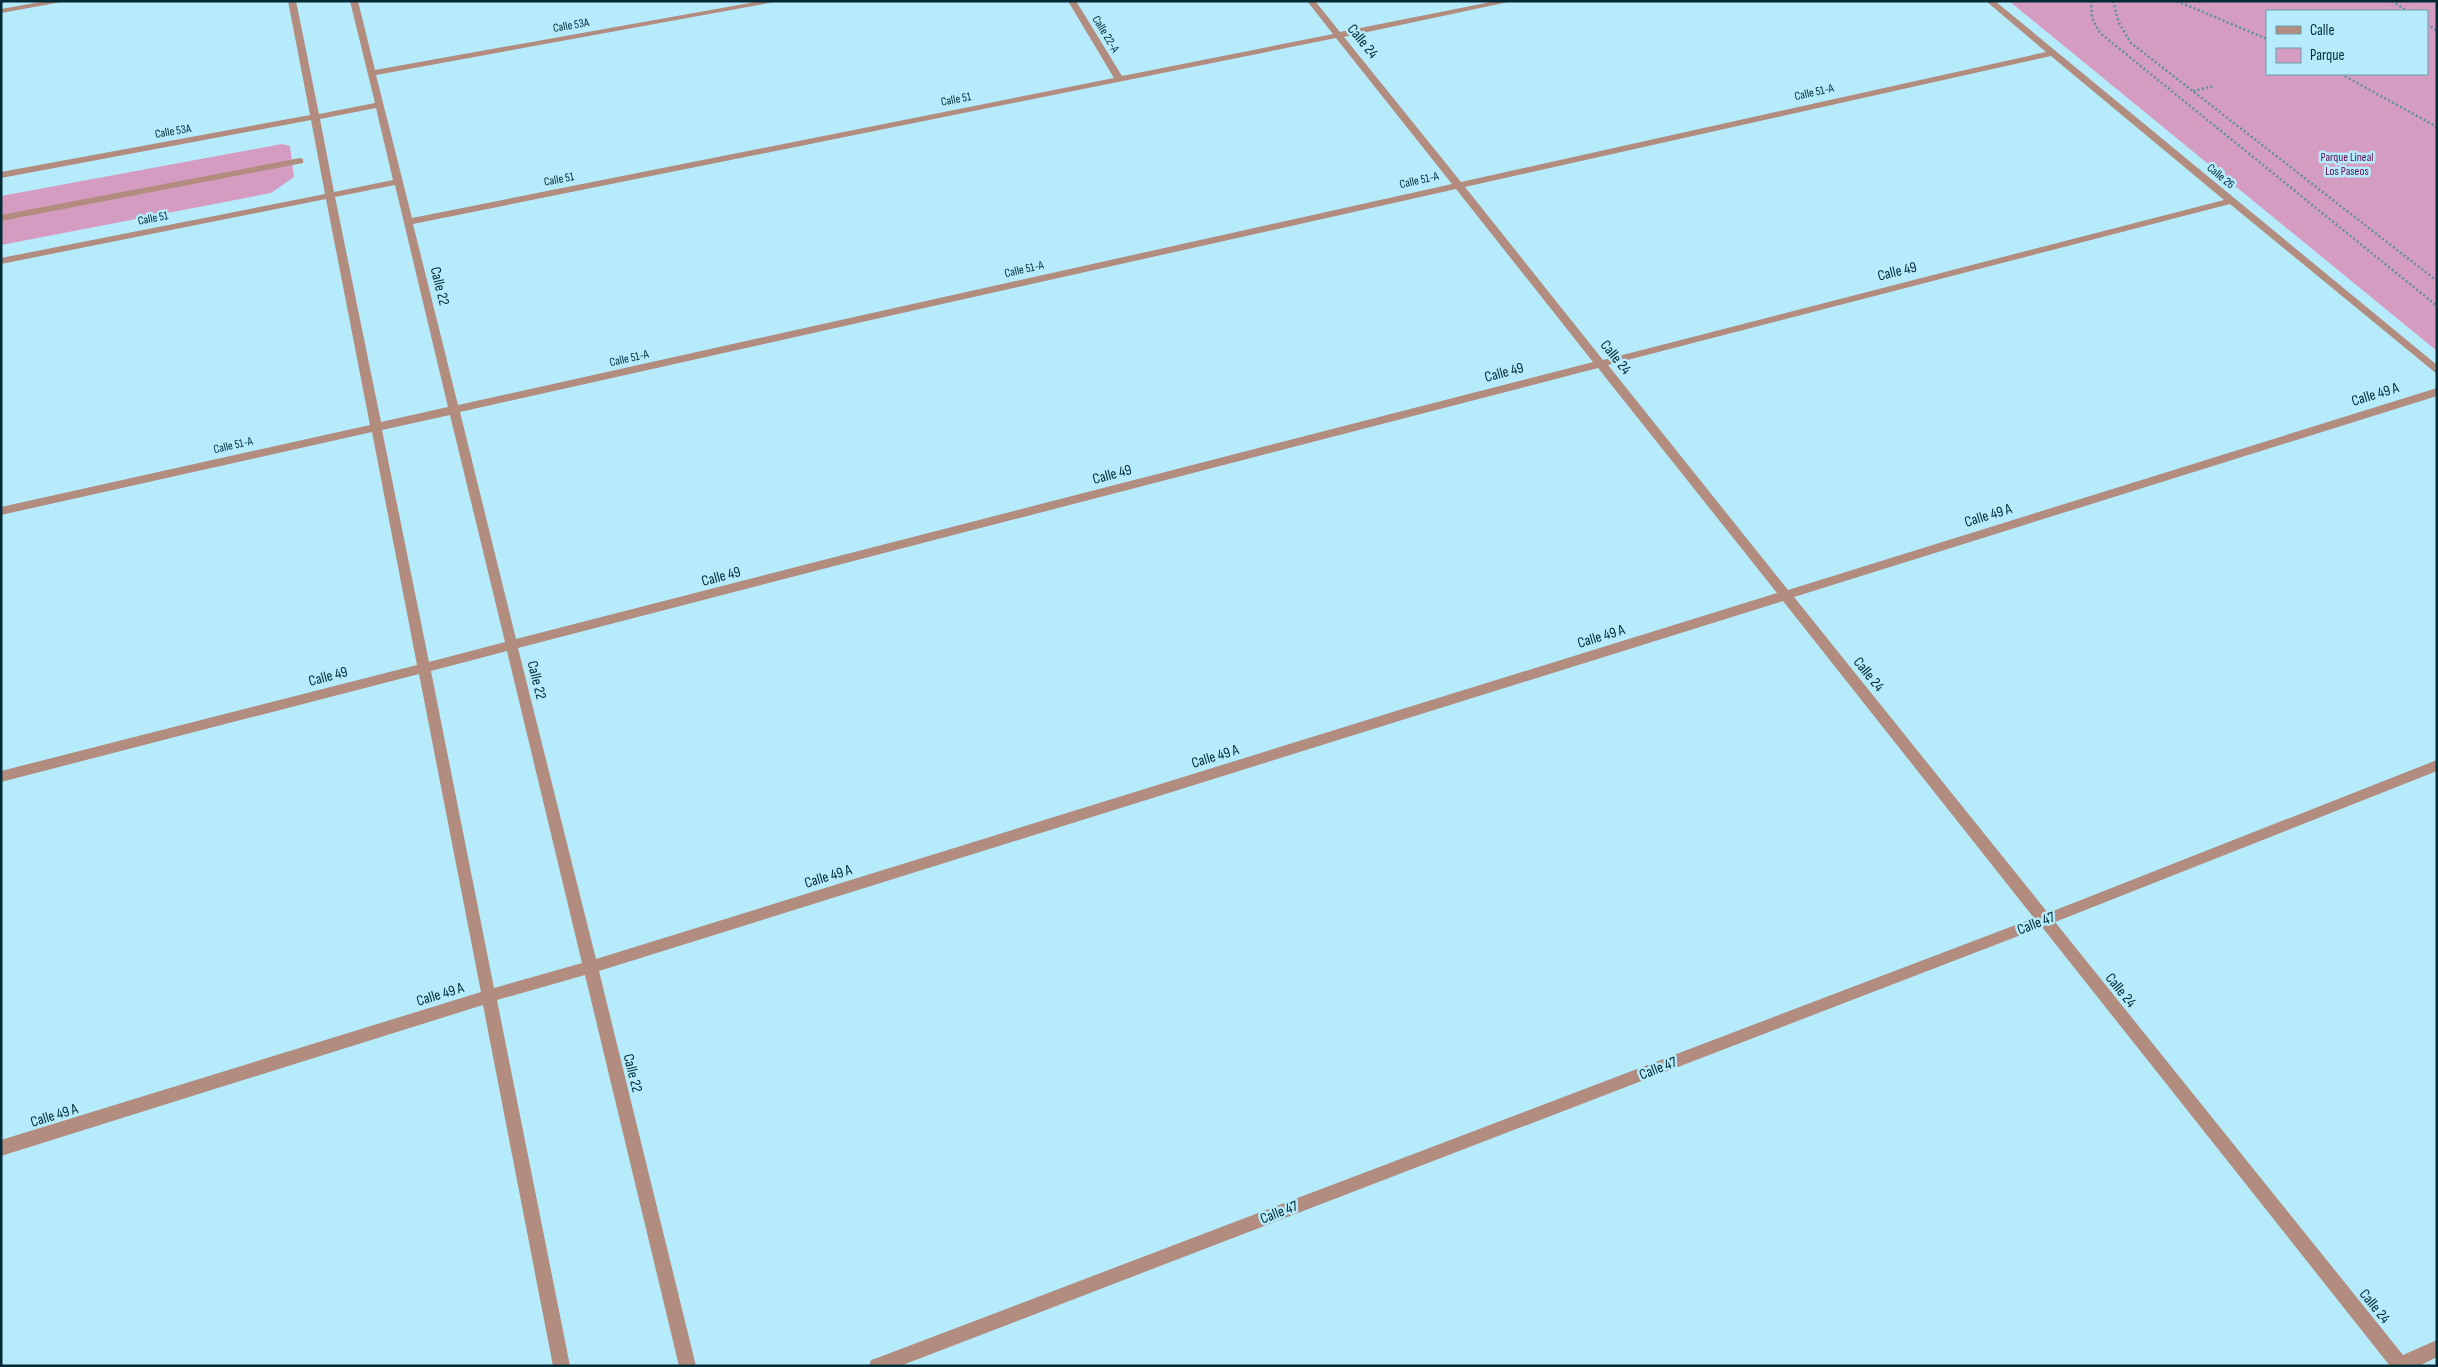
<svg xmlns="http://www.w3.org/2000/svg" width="2438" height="1367" font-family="'Sofia Sans Condensed',sans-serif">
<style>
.green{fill:#d59cc1;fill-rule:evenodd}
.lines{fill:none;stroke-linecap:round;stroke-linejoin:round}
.path{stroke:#60909e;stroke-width:2.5;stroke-dasharray:2 2.5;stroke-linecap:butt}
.minor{fill:#b18c7f;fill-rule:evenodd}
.labels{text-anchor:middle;stroke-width:5;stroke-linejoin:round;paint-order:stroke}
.far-street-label{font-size:12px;fill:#002a35;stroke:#b6ebfc}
.far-park-label{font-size:12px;fill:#650a50;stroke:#b6ebfc}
.street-label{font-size:15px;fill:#002a35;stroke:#b6ebfc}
</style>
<rect width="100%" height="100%" fill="#b6ebfc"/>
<g class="green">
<path d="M2009 1H2437V351ZM2267 11H2427V74H2267Z"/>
<polygon points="282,144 290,146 294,177 271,193 1,245 1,196"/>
</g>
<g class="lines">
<g class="path">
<polyline points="2091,1 2092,18 2100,33 2437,306"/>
<polyline points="2113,1 2119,23 2131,43 2437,281"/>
<polyline points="2177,1 2267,39"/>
<polyline points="2392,1 2407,11"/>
<polyline points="2427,24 2437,31"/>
<polyline points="2341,74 2437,127"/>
<polyline points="2193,91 2214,86"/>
</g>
<g class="minor">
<polygon points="46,1 67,1 1,13 1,9"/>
<path d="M288 1H296L319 114 375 103 350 1H358L375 70 761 1H780L376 75 412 218 1114 78 1068 1H1076L1122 76 1333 34 1307 1H1315L1340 32 1496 1H1513L1344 37 1461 182 2046 52 1986 1H1995L2437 365V374L2230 204 1608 365 1788 590 2437 388V396L1794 597 2048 913 2437 760V771L2055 922 2403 1355 2437 1340V1357L2419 1366H2390L2042 927 900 1366H869L871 1360 877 1358 2034 918 1783 601 599 971 696 1366H679L585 975 497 1000 570 1366H553L483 1005 1 1156V1140L481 992 419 674 1 782V771L417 665 372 432 1 515V507L370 425 326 199 1 264V258L325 194 311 120 1 178V172L310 115ZM1336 38 1452 184 458 405 413 224ZM2051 56 2224 200 1603 360 1465 187ZM376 108 393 180 334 192 320 119ZM395 185 448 407 381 422 335 197ZM1456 189 1593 362 516 639 460 412ZM1598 368 1777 593 596 959 518 648ZM450 415 505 642 429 662 382 430ZM507 651 582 963 494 988 431 671Z"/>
<polygon points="300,158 303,159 303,163 1,221 1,215"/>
</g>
</g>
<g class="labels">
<g class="far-street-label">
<text transform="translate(571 25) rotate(-10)" y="4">Calle 53A</text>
<text transform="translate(1106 34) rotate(59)" y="4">Calle 22-A</text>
<text transform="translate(1814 92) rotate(-13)" y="4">Calle 51-A</text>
<text transform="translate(956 99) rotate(-11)" y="4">Calle 51</text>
<text transform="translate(173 131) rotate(-10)" y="4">Calle 53A</text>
<text transform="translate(2221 176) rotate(40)" y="4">Calle 26</text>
<text transform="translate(559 179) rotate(-11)" y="4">Calle 51</text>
<text transform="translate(1419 180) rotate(-13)" y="4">Calle 51-A</text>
<text transform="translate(153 218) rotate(-11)" y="4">Calle 51</text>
<text transform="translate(1024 269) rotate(-13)" y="4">Calle 51-A</text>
<text transform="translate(629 358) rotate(-13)" y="4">Calle 51-A</text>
<text transform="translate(233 445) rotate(-13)" y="4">Calle 51-A</text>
</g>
<g class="far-park-label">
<text x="2347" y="161">Parque Lineal<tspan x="2347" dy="14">Los Paseos</tspan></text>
</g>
<g class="street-label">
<text transform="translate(1363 41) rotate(51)" y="5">Calle 24</text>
<text transform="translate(1897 271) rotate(-14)" y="5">Calle 49</text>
<text transform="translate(440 286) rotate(76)" y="5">Calle 22</text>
<text transform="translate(1616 357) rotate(51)" y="5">Calle 24</text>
<text transform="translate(1504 372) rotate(-15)" y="5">Calle 49</text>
<text transform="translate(2375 394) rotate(-17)" y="5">Calle 49 A</text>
<text transform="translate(1112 474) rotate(-15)" y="5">Calle 49</text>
<text transform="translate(1988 515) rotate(-17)" y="5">Calle 49 A</text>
<text transform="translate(721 576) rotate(-15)" y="5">Calle 49</text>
<text transform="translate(1601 636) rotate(-17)" y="5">Calle 49 A</text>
<text transform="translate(1869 674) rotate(51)" y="5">Calle 24</text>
<text transform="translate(328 676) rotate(-15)" y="5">Calle 49</text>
<text transform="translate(537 680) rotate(76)" y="5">Calle 22</text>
<text transform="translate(1215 756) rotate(-17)" y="5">Calle 49 A</text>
<text transform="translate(828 876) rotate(-17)" y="5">Calle 49 A</text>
<text transform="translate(2036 923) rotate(-21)" y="5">Calle 47</text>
<text transform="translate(2121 990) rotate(51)" y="5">Calle 24</text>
<text transform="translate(440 994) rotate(-17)" y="5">Calle 49 A</text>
<text transform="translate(1658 1068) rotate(-21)" y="5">Calle 47</text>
<text transform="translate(633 1073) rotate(76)" y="5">Calle 22</text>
<text transform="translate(54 1115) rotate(-17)" y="5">Calle 49 A</text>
<text transform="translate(1279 1212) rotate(-21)" y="5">Calle 47</text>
<text transform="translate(2375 1306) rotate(51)" y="5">Calle 24</text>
</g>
</g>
<rect width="2438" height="1367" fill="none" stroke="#002a35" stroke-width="5"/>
<rect x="2266" y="10" width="162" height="65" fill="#b6ebfc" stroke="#6d9eac"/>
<rect x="2276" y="26" width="25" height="8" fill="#b18c7f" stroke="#6d9eac"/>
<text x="2310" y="35" font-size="15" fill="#002a35">Calle</text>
<rect x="2276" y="48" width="25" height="15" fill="#d59cc1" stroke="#6d9eac"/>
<text x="2310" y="60" font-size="15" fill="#002a35">Parque</text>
</svg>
